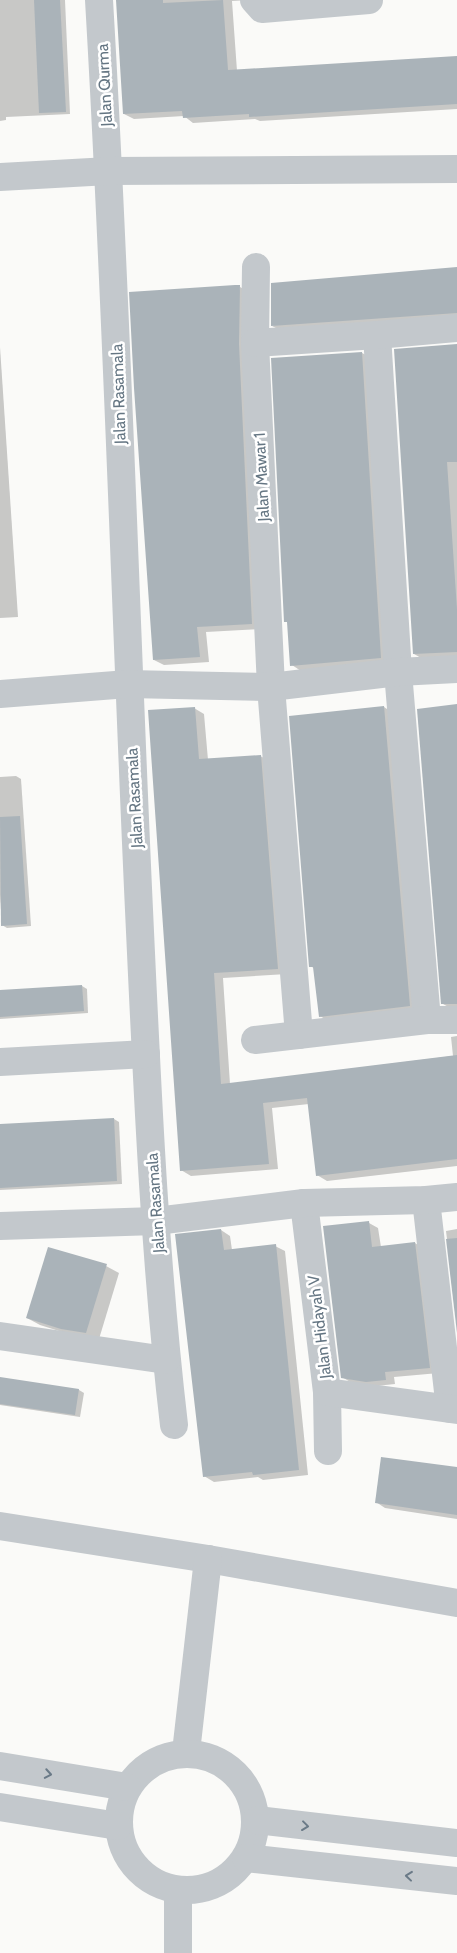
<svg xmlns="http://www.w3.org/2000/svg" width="457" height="1953" font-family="Cabin,sans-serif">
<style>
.shadow{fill:#0003}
.building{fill:#aab3b9}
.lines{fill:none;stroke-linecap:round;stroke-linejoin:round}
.minor{stroke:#c3c8cc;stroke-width:28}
.oneway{stroke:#6a7a87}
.labels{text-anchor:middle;stroke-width:5;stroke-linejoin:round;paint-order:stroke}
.street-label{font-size:16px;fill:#657683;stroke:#fff}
</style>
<rect width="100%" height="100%" fill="#fafaf8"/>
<g class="shadow">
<polygon points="0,0 65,0 70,114 6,117 6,120 0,121"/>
<polygon points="118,0 249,0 232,1 237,71 457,57 457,109 260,121 255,119 193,123 184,116 134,119 124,114"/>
<polygon points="457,268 457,318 282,331 272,326"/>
<polygon points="240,287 249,292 262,629 206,632 209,662 164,665 154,660"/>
<polygon points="457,345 457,657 423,659 414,654"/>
<polygon points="0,347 18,617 0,618"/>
<polygon points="362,353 372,358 391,663 301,671 292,665 289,623 285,621 273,359"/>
<polygon points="457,705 457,1010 452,1009 443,1004"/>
<polygon points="384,707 393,713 419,1011 330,1022 320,1016 314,968 310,966"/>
<polygon points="194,708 204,714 208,760 260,756 270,761 287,974 223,978 230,1084 453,1056 451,1037 457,1036 457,1166 327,1181 317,1175 309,1104 272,1108 278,1169 191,1176 181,1170"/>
<polygon points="16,776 21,779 31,926 7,928 2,925 0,895 0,777"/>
<polygon points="82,986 87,989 88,1013 0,1019 0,992"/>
<polygon points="114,1119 119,1122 122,1184 0,1190 0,1125"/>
<polygon points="369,1223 378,1228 381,1247 415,1243 424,1249 439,1373 394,1377 395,1384 376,1386 352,1383 342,1377"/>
<polygon points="457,1229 457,1322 446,1231"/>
<polygon points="221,1230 230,1236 232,1250 275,1246 285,1251 308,1475 263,1480 258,1477 214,1482 204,1476"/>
<polygon points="106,1266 119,1273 99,1339 75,1336 40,1325 27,1318"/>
<polygon points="0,1378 79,1390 84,1393 80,1417 0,1405"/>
<polygon points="457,1469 457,1519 385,1508 376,1502"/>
</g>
<g class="building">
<polygon points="34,0 60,0 66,112 39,113"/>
<polygon points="116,0 163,0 163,3 223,0 228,70 457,56 457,104 249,117 249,114 183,118 182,111 123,114"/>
<polygon points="457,267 457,313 271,326 271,283"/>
<polygon points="235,285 240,285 239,344 252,624 197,627 200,657 153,660 134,388 129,292"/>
<polygon points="457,344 457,462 447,462 457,609 457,652 413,654 394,349"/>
<polygon points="362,352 381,658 290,666 287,622 284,622 271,358"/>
<polygon points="457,704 457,1004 441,1004 417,709"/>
<polygon points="384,706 410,1006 319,1017 313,967 309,967 289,716"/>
<polygon points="195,707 199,759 261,755 278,969 214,973 221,1084 457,1055 457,1159 316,1176 307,1098 263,1103 269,1164 180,1171 148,710"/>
<polygon points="20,816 27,924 1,926 0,817"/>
<polygon points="82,985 84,1011 0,1017 0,990"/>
<polygon points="114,1118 117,1181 0,1188 0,1124"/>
<polygon points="369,1221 372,1247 415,1242 430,1368 385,1372 386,1380 366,1382 341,1378 323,1226"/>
<polygon points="221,1229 224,1250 276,1244 299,1470 253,1475 252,1472 203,1477 175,1234"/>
<polygon points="457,1238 457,1333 446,1239"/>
<polygon points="48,1247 107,1264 86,1333 61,1329 26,1318"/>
<polygon points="0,1377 79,1389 75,1415 0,1404"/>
<polygon points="381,1457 457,1467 457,1515 375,1503"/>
</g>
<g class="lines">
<g class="minor">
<path d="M99 0C117 303 125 607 139 910 147 1081 154 1254 174 1425"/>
<polyline points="254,0 262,9 369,0"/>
<polyline points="0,177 109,171 457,169"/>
<polyline points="256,267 255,343 271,687 299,1035"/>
<polyline points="377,335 398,672 427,1020"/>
<polyline points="255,343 377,335 457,328"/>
<polyline points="0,694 128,684 271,687 398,672 457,669"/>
<polyline points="255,1040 427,1020 457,1020"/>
<polyline points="0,1062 146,1054"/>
<polyline points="426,1200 450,1409"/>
<polyline points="304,1203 327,1392 328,1451"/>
<polyline points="0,1226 156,1221 304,1203 426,1200 457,1197"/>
<polyline points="0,1336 166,1360"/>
<polyline points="327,1392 457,1410"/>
<polyline points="0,1526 208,1559 457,1603"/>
<polyline points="186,1752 208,1559"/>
<circle cx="187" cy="1822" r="68"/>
<polyline points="0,1766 127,1787"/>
<polyline points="0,1807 118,1826"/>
<polyline points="257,1820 457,1843"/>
<polyline points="246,1858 457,1881"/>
<polyline points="178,1891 178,1953"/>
</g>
</g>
<defs><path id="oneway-chevron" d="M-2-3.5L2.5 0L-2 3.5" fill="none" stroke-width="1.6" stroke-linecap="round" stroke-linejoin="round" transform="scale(1.25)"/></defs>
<g class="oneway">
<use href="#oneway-chevron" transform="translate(48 1774) rotate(10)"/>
<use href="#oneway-chevron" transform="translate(305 1826) rotate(7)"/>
<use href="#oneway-chevron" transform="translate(409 1876) rotate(-174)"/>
</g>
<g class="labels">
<g class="street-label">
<text transform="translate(104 85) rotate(-93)" y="6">Jalan Qurma</text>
<text transform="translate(118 394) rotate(-92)" y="6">Jalan Rasamala</text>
<text transform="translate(261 477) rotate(-93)" y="6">Jalan Mawar 1</text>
<text transform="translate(134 798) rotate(-93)" y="6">Jalan Rasamala</text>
<text transform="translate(155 1203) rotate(-94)" y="6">Jalan Rasamala</text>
<text transform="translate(319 1327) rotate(-97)" y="6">Jalan Hidayah V</text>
</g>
</g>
</svg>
